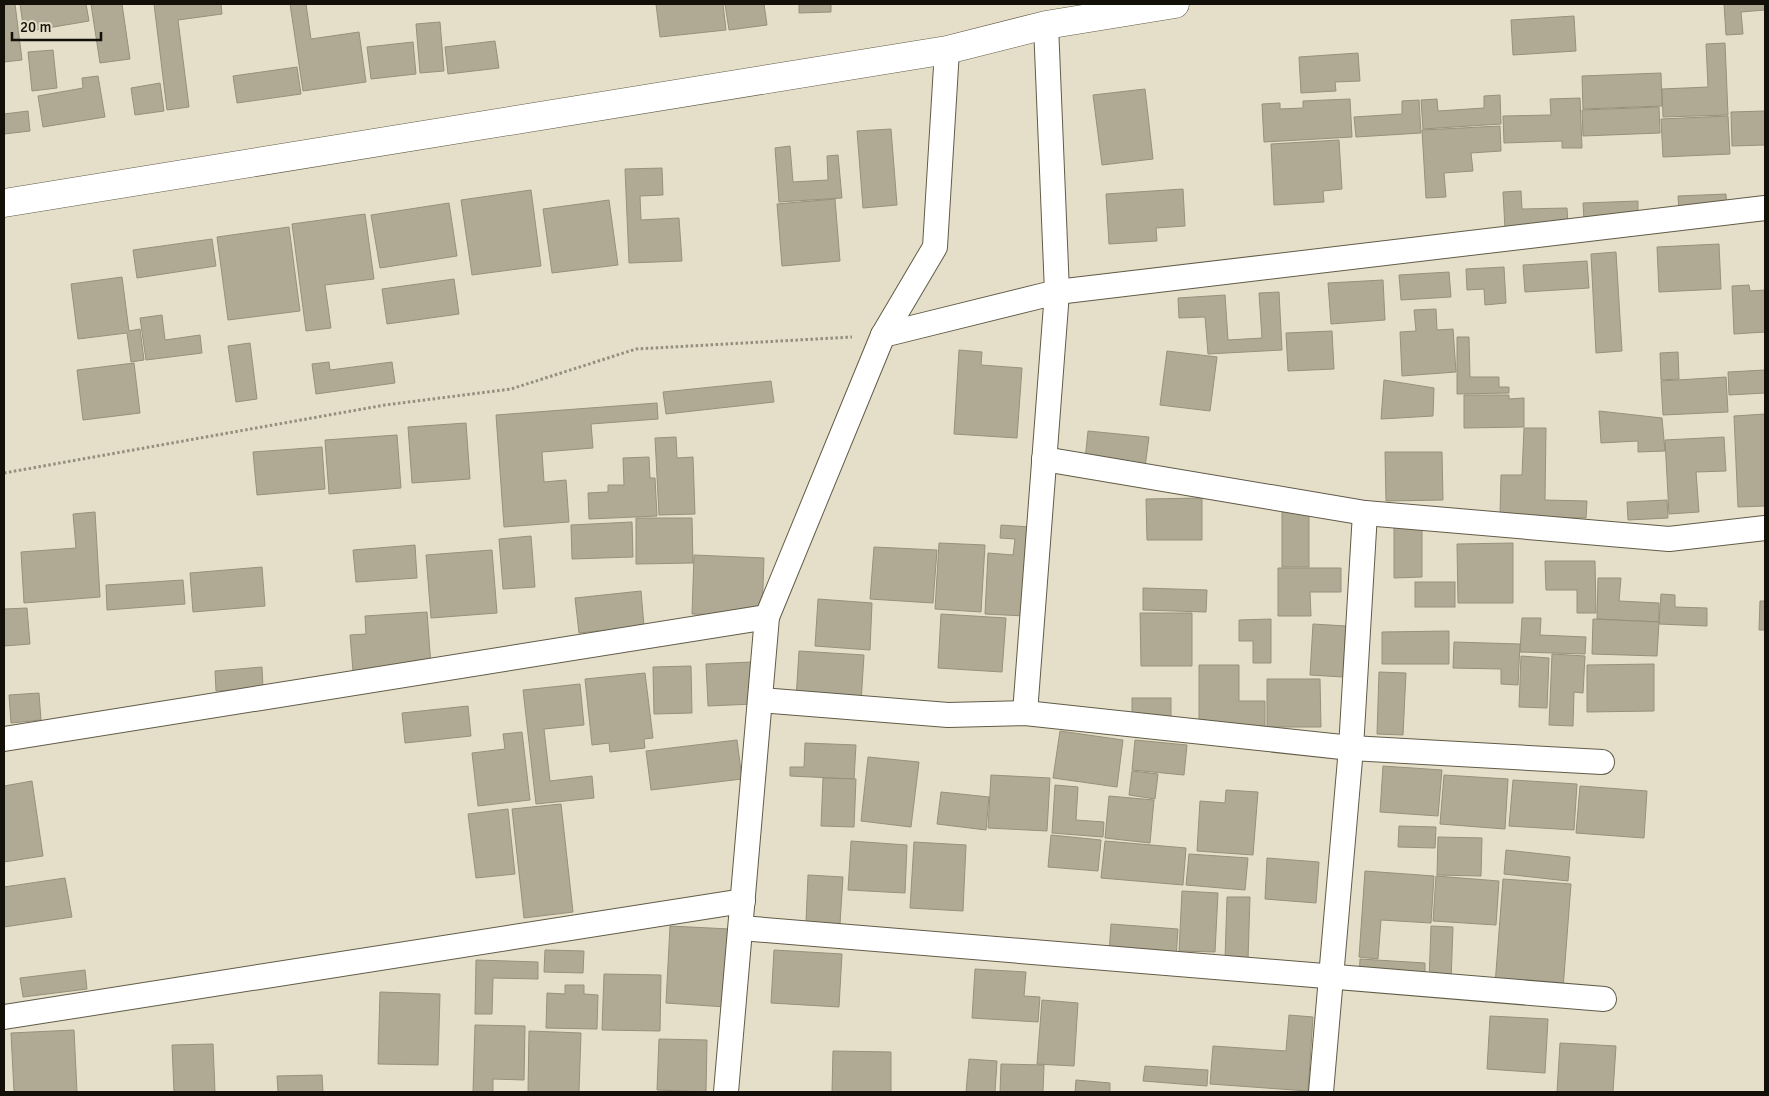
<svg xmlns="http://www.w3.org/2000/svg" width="1769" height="1096" font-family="Signika,sans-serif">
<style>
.building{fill:#b0aa95;stroke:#97917c}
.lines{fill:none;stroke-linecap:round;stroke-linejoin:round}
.minor-casing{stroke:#615c48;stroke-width:26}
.tertiary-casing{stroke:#615c48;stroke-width:29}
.path{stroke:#948f7f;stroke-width:3;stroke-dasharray:2.5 2.5;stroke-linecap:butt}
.minor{stroke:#fff;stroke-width:24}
.tertiary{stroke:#fff;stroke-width:28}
</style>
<rect width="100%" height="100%" fill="#e5dec8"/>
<g class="building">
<polygon points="15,4 22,60 4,62 4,5"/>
<polygon points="20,4 86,4 89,21 24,32"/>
<polygon points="91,4 122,4 130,59 100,63"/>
<polygon points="154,4 221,4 222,14 178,20 189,107 167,110"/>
<polygon points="290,4 306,4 311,39 359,32 366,82 303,91"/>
<polygon points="656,4 723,4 726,30 660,37"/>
<polygon points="725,4 764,4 767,25 729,30"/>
<polygon points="799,4 831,4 831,12 799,13"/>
<polygon points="1724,4 1765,4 1765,10 1741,12 1743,34 1726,35"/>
<polygon points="1574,16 1576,51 1513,55 1511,20"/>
<polygon points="440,22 444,71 420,73 416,24"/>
<polygon points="495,41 499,68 448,74 445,47"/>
<polygon points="413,42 416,74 371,79 367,47"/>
<polygon points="1725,43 1728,115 1663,117 1662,89 1708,87 1706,44"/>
<polygon points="53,50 57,88 32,91 28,52"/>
<polygon points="1358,53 1360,81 1335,82 1336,91 1301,93 1299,57"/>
<polygon points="297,67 301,94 237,103 233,76"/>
<polygon points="1661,73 1662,106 1583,109 1582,76"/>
<polygon points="98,76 105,117 43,127 38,96 83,88 82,78"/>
<polygon points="160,83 164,111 135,115 131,88"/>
<polygon points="1145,89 1153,159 1102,165 1093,95"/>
<polygon points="1500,95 1501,124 1423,129 1421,100 1437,99 1438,111 1484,108 1484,96"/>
<polygon points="1580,98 1582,148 1562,148 1562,141 1504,143 1503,116 1551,115 1550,99"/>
<polygon points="1350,99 1352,137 1264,142 1262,104 1280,103 1280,109 1303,108 1303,101"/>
<polygon points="1419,100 1421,133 1356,137 1354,117 1402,114 1402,101"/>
<polygon points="1659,107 1660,133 1583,136 1582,110"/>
<polygon points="28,111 30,131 4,134 4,114"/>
<polygon points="1765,111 1765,145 1732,146 1731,112"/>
<polygon points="1728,116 1730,154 1663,157 1661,119"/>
<polygon points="1500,126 1501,151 1471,153 1473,171 1444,173 1446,197 1426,198 1422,130"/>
<polygon points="891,129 897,205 863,208 857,131"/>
<polygon points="1339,140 1342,189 1323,191 1324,202 1274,205 1271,144"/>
<polygon points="790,146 793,182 828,180 827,156 838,155 842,198 779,202 775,148"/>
<polygon points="662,168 663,195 640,196 641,220 679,218 682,261 629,263 625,169"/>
<polygon points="1183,189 1185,226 1156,228 1157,241 1109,244 1106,194"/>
<polygon points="531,190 541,266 472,275 461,200"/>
<polygon points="1521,191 1522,209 1567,208 1568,226 1505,229 1503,192"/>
<polygon points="1726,194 1727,210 1679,212 1678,196"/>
<polygon points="835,199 840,261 782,266 777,204"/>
<polygon points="609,200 618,265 552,273 543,209"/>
<polygon points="1638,201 1638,219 1584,221 1583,203"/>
<polygon points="449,203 457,256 380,268 371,215"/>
<polygon points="365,214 374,279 325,285 331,328 306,331 292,224"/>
<polygon points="289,227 300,311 228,320 217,237"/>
<polygon points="212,239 216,266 137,278 133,250"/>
<polygon points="1719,244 1721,289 1659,292 1657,247"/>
<polygon points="1616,252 1622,351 1596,353 1591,254"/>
<polygon points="1587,261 1589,288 1525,292 1523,265"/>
<polygon points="1504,267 1506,303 1485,305 1484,289 1467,290 1466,269"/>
<polygon points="1449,272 1451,297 1401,300 1399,275"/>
<polygon points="122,277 129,331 140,329 144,360 131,362 127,333 78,339 71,284"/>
<polygon points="454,279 459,314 387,324 382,289"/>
<polygon points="1383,280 1385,320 1331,324 1328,283"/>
<polygon points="1749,285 1750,291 1765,290 1765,332 1734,334 1732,286"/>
<polygon points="1279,292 1282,350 1208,354 1205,317 1179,318 1178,298 1225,295 1228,340 1262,338 1259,293"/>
<polygon points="1436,309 1437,330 1453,329 1456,372 1402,376 1400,332 1416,331 1414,310"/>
<polygon points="162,315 165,340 200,335 202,353 146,360 140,318"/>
<polygon points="1332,331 1334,369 1288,371 1286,333"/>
<polygon points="1457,337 1469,337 1470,377 1499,377 1499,387 1509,387 1509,393 1457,394"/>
<polygon points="250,343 257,399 236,402 228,346"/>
<polygon points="959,350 982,352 981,365 1022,368 1017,438 954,434"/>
<polygon points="1167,351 1217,357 1210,411 1160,405"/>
<polygon points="1678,352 1679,379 1661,380 1660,353"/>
<polygon points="329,362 330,370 392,362 395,383 316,394 312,364"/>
<polygon points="134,363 140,413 83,420 77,370"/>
<polygon points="1765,370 1765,393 1729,395 1728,372"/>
<polygon points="1726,377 1728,412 1663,415 1661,381"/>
<polygon points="1384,380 1434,388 1433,416 1381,419"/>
<polygon points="771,381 774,402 666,414 663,392"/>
<polygon points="1464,395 1509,395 1509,399 1524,398 1524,427 1464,428"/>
<polygon points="657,403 658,419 591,424 593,448 542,452 544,482 566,480 569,522 504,527 496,415"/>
<polygon points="1599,411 1662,418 1665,451 1638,452 1638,441 1601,443"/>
<polygon points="1765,414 1765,506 1738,507 1734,416"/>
<polygon points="466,423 470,479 412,483 408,427"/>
<polygon points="1524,428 1546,428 1545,500 1587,501 1586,518 1500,516 1501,475 1522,475"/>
<polygon points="1088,431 1149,437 1145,467 1085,460"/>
<polygon points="397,435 401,488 329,494 325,440"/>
<polygon points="676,437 677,458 693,457 695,514 659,515 655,438"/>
<polygon points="1724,437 1726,471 1696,472 1699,512 1669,514 1665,440"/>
<polygon points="322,447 325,489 257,495 253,452"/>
<polygon points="1385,452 1442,452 1443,500 1386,501"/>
<polygon points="649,457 650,478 655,478 657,516 589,519 588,493 608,492 608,485 624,485 623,458"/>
<polygon points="1202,498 1202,540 1147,540 1146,499"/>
<polygon points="1667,500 1668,518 1628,520 1627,502"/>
<polygon points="95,512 100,597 24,603 21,552 76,548 73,514"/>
<rect x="1282" y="512" width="27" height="55"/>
<polygon points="636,518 692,518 693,563 636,564"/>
<polygon points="632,522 633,557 572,559 571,525"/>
<polygon points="1422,524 1422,577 1394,578 1394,525"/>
<polygon points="1001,525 1030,527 1025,616 985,614 988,553 1013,555 1015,539 1000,538"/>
<polygon points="531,536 535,587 503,589 499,539"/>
<polygon points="939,543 985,545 981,612 935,609"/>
<polygon points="1513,543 1513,603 1458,603 1457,544"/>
<polygon points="415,545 417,578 356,582 353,550"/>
<polygon points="874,547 937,550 933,603 870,599"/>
<polygon points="492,550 497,613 431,618 426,555"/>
<polygon points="694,555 764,558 762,616 692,614"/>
<polygon points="1545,561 1595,561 1596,613 1577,613 1577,590 1546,590"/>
<polygon points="262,567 265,606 193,612 190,573"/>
<polygon points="1278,568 1341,568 1341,592 1310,592 1311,616 1278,616"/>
<polygon points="1598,578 1621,578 1619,601 1659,603 1659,622 1597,619"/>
<polygon points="183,580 185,604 107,610 106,585"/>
<rect x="1415" y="582" width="40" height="25"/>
<polygon points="1143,588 1207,590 1206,612 1143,610"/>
<polygon points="641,591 644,626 579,633 575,598"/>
<polygon points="1661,594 1675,595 1675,607 1707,608 1707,626 1659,624"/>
<polygon points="818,599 872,603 870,650 815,646"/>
<polygon points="1760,601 1765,601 1765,630 1759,630"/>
<polygon points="27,608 30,644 4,646 4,609"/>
<polygon points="427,612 431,666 353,671 350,635 366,634 365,616"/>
<polygon points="1140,613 1192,613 1192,666 1141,666"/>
<polygon points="941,614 1006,618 1002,672 938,668"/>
<polygon points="1522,618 1541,618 1540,635 1586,637 1585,654 1520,652"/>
<polygon points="1271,619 1271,663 1253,663 1253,641 1239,641 1239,620"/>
<polygon points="1593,619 1659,622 1657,656 1592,654"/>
<polygon points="1313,624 1346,626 1343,677 1310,675"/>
<polygon points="1449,631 1449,664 1382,664 1382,632"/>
<polygon points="1454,642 1520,644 1518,685 1501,684 1501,669 1453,668"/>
<polygon points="799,651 864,655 861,703 796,699"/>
<polygon points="1552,654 1585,656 1583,693 1574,692 1573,726 1549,725"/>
<polygon points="1521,656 1549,658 1547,708 1519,707"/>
<polygon points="752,662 753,704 708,706 706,664"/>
<polygon points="1654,664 1654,711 1587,712 1587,665"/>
<polygon points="1199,665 1239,665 1239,701 1265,701 1265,726 1199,726"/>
<polygon points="691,666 692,713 654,714 653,667"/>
<polygon points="262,667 263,688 216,691 215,671"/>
<polygon points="1379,672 1406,673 1403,735 1377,734"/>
<polygon points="645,673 653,738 644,739 645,748 610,752 609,743 592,745 585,679"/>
<polygon points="1267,679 1320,679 1321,727 1267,727"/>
<polygon points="580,684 584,725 544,729 550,781 592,776 594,798 536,804 523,690"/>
<polygon points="39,693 41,720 11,723 9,695"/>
<rect x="1132" y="698" width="39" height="19"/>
<polygon points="468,706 471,736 405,743 402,713"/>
<polygon points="1060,731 1123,740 1117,787 1053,778"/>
<polygon points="522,732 530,800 478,806 472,753 505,749 503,734"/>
<polygon points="737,740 742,779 651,790 646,751"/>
<polygon points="1135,740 1187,745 1184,775 1132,770"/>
<polygon points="805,743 856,745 854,779 790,776 790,767 804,767"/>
<polygon points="868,757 919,762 911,827 861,821"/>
<polygon points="1383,766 1442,770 1438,816 1380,812"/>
<polygon points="1132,771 1158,774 1155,799 1129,795"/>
<polygon points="991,775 1050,778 1047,831 988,828"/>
<polygon points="1444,775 1508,779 1505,829 1440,824"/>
<polygon points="823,778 856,779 854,827 821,826"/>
<polygon points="1513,780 1577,784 1574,830 1509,826"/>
<polygon points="32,781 43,856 4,862 4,786"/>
<polygon points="1055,785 1078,787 1076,820 1104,822 1103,837 1052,833"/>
<polygon points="1580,786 1647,791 1644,838 1576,833"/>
<polygon points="1226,790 1258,792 1253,855 1197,851 1200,801 1225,803"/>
<polygon points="941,792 989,797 986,830 937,824"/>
<polygon points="1109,796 1154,800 1150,843 1105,838"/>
<polygon points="561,804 573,912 524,918 512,809"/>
<polygon points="508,809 515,874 476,878 468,814"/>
<polygon points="1399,826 1436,827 1435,848 1398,847"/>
<polygon points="1051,835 1101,840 1098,871 1048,867"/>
<polygon points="1438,837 1482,838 1481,876 1437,875"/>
<polygon points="851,841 907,845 905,893 848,890"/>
<polygon points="1105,841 1186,848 1183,885 1101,878"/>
<polygon points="914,842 966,845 963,911 910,908"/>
<polygon points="1506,850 1570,857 1568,881 1504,874"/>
<polygon points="1189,854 1248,858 1245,890 1186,885"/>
<polygon points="1267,858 1319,862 1316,903 1265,899"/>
<polygon points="1365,871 1434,876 1431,923 1381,920 1378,959 1359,957"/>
<polygon points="808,875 843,877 840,924 806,922"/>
<polygon points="1436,876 1499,881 1496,925 1433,921"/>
<polygon points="65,878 72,917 4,927 4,887"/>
<polygon points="1503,879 1571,884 1563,989 1495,985"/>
<polygon points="1182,891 1218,893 1215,952 1179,951"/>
<polygon points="1227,897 1250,897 1248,960 1225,959"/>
<polygon points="1111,924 1178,929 1176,958 1109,954"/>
<polygon points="670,926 730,929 726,1007 666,1003"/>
<polygon points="1431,926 1453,927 1451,981 1429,981"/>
<polygon points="545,950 584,951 583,973 544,972"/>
<polygon points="774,950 842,954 839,1007 771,1003"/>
<polygon points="1360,959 1425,963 1425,980 1359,977"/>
<polygon points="476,960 538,962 538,979 493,978 492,1014 475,1014"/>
<polygon points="975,969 1026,972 1024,996 1040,997 1038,1022 972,1018"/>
<polygon points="85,970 87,989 23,997 20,978"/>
<polygon points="604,974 661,975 660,1031 602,1030"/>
<polygon points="565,985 584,985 584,994 598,995 597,1029 546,1028 547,993 565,994"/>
<polygon points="380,992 440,994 438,1065 378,1064"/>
<polygon points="1042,1000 1078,1003 1074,1066 1037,1064"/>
<polygon points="1289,1015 1313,1017 1308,1091 1210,1084 1213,1046 1286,1051"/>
<polygon points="1490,1016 1548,1019 1545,1073 1487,1069"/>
<polygon points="475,1025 525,1026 524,1080 493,1079 493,1092 473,1092"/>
<polygon points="74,1030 77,1092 14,1092 11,1033"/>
<polygon points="529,1031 581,1033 579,1092 528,1092"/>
<polygon points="659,1039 707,1040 706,1092 657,1090"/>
<polygon points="1560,1043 1616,1046 1613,1092 1557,1092"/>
<polygon points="213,1044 215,1092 174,1092 172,1045"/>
<polygon points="833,1051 891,1052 891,1092 832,1092"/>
<polygon points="969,1059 997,1061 995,1092 966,1092"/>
<polygon points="1001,1064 1044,1065 1043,1092 1000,1092"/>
<polygon points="1145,1066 1208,1070 1207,1086 1143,1081"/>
<polygon points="322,1075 323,1092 278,1092 277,1076"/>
<polygon points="1076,1080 1110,1083 1110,1092 1075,1092"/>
</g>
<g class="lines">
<defs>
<g id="minor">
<polyline points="883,335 1057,292 1765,208"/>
<polyline points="1044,459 1365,513 1669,539 1765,528"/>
<polyline points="760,700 948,715 1025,713 1351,748 1602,762"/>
<polyline points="1025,713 1057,292 1046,25"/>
<polyline points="4,739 767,617"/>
<polyline points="741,928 1604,999"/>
<polyline points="4,1017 743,901"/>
<polyline points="726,1092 767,617 883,335 935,247 947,50"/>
<polyline points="1321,1092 1351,748 1365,513"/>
</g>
<polyline id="tertiary" points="4,203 947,50 1046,25 1175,4"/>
</defs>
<use href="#minor" class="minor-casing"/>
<use href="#tertiary" class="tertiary-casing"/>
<polyline class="path" points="4,473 385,405 511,389 636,349 852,337"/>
<use href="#minor" class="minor"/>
<use href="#tertiary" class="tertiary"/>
</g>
<rect width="1769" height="1096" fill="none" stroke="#121008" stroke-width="10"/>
<path d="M12 32v8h89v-8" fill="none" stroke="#121008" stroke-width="2.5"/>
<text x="20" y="32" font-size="15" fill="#121008" stroke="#e5dec8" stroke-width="4" paint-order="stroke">20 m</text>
</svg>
